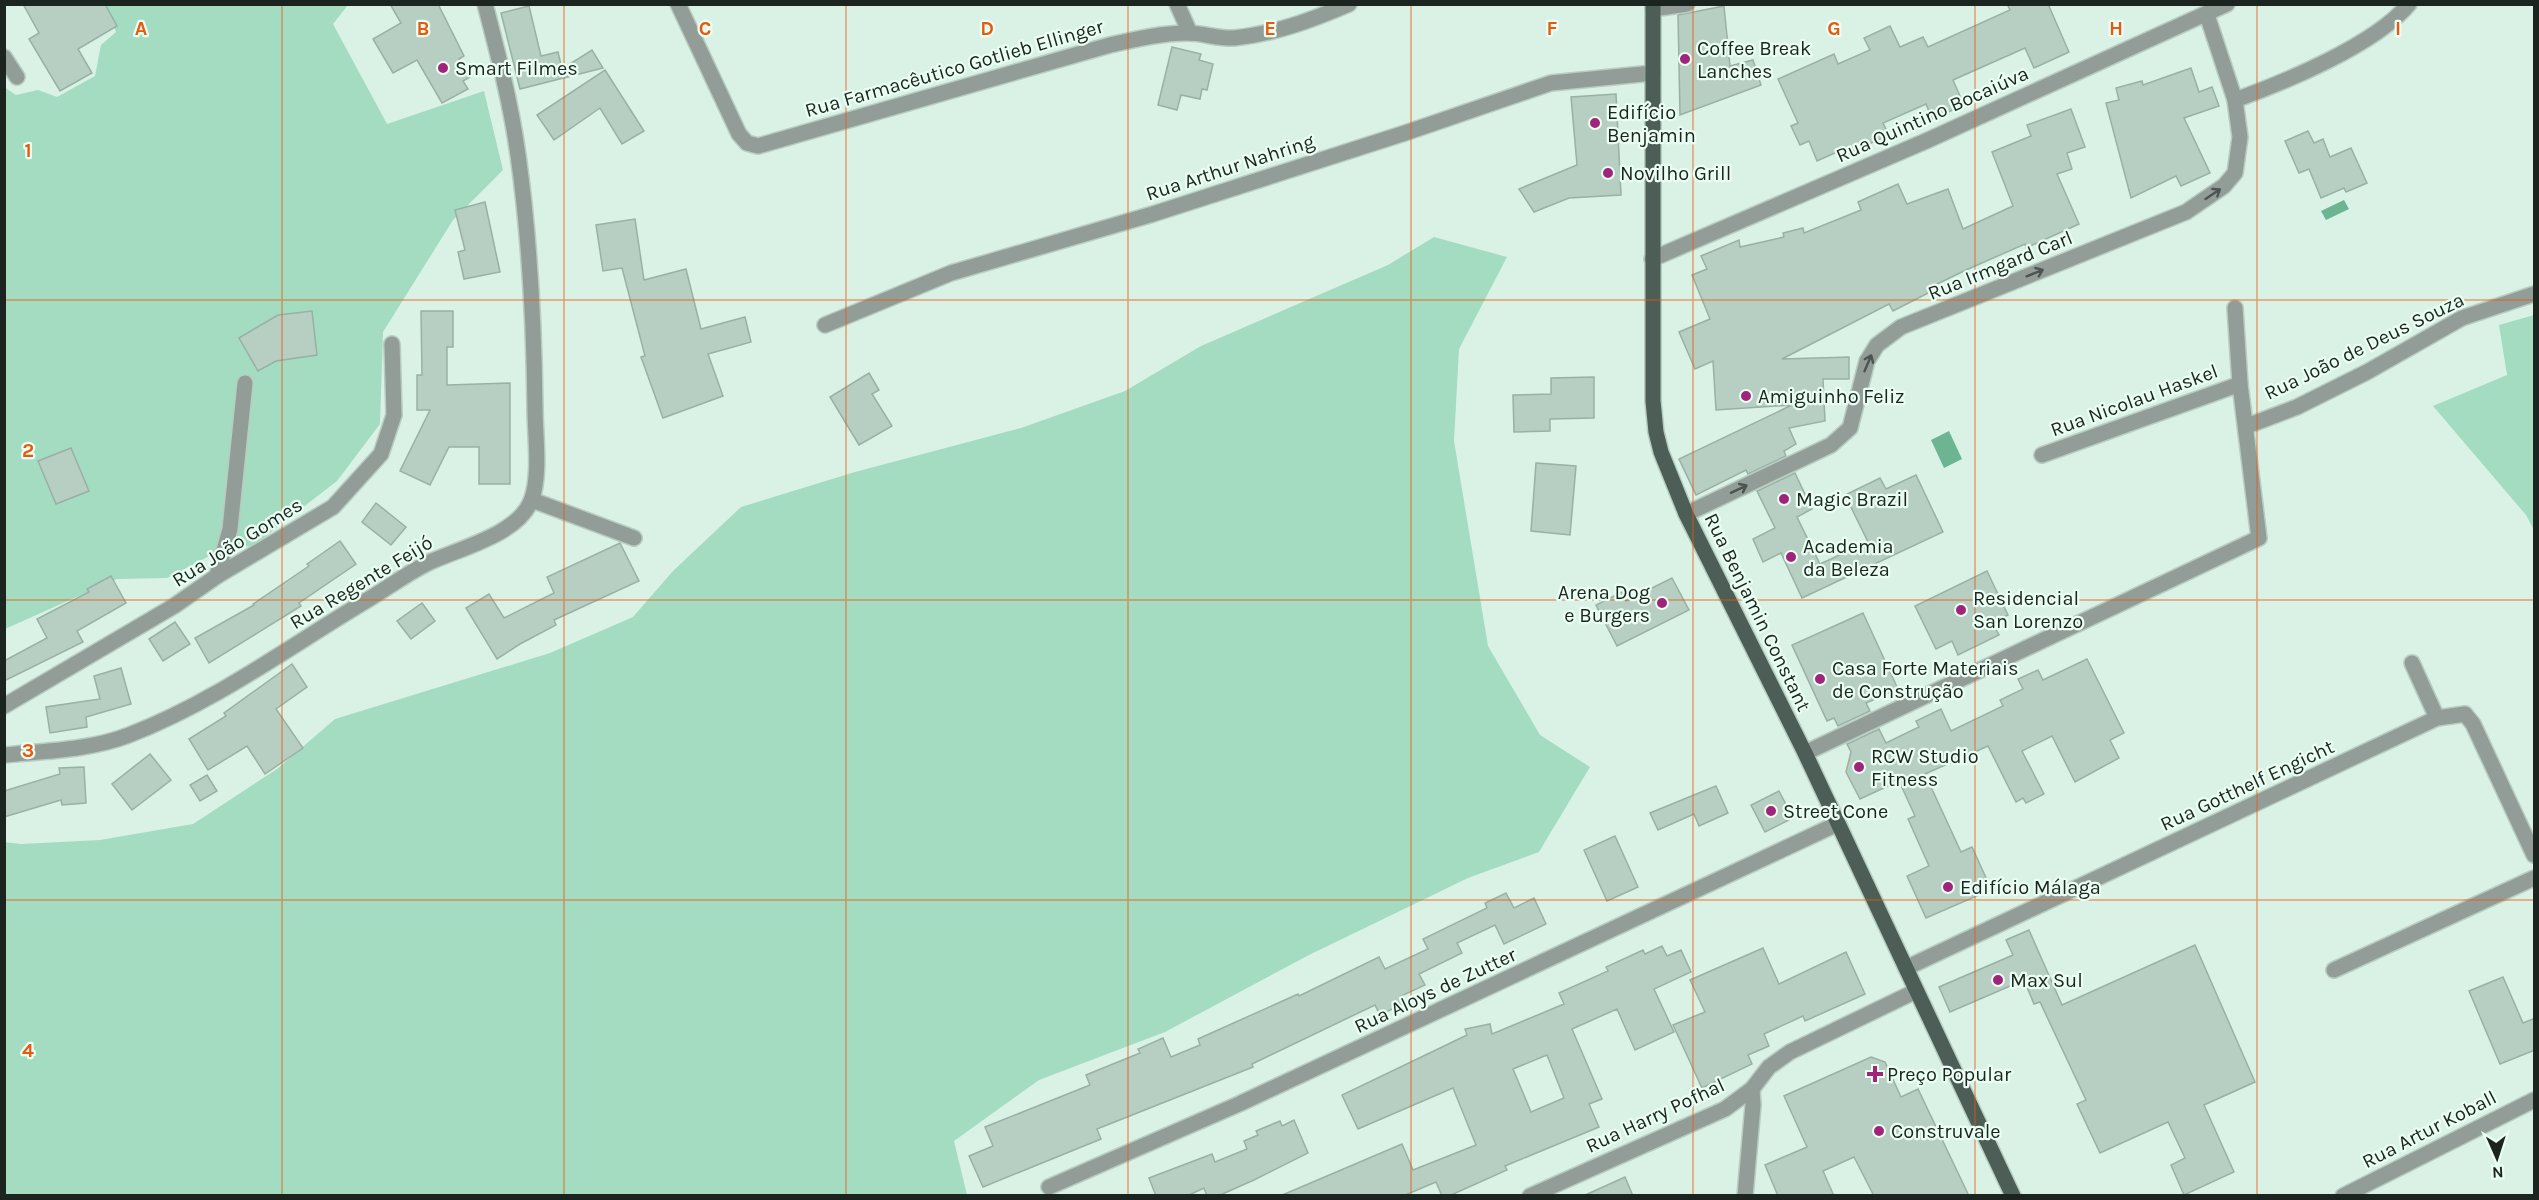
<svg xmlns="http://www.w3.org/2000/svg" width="2539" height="1200" font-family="Karla,sans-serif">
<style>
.green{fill:#a3dcc0}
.water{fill:#6db493}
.building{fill:#b7cec2;stroke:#99b0a4;stroke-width:1.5;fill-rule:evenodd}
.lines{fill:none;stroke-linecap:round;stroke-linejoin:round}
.minor-casing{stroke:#b8cdc1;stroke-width:18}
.major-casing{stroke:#b8cdc1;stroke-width:18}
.minor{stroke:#939d98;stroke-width:15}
.major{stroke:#4c5e55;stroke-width:15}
.oneway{stroke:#4b544f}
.grid{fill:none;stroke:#e8590c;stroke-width:1.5;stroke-opacity:0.55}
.poi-dot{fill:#a0257a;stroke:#eafef4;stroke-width:2}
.labels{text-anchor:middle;stroke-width:4.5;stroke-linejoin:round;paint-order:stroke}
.poi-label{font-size:20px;fill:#1b241f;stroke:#eafef4;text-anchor:start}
.street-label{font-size:20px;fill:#1b241f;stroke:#eafef4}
.grid-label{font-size:20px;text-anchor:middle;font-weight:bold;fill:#e8590c;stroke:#eafef4;stroke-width:4.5;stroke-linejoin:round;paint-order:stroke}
</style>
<rect width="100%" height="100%" fill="#daf2e5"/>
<g class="green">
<polygon points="105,5 348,5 333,24 387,124 484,91 503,170 453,220 383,332 380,424 337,481 253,546 227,547 167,578 117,579 5,629 4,87 16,95 38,90 57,97 95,76 101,45 116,32"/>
<polygon points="1434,237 1507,257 1459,349 1454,441 1488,646 1540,735 1590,767 1539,852 1468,878 1309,955 1165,1032 1039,1080 954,1141 967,1195 5,1195 4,842 21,844 100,840 193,824 277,769 335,719 550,653 633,617 673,571 741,507 855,472 1021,428 1125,391 1201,346 1388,265"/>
<polygon points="2534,315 2534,530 2526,515 2433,406 2507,375 2499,325"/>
</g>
<g class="water">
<polygon points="2344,200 2349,209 2326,220 2321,211"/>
<polygon points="1949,431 1962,459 1944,468 1931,440"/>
</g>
<g class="building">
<polygon points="23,4 105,4 117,26 78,49 92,73 60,91 29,39 39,33"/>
<polygon points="390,4 438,4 464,56 459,59 470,77 463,81 468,89 442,103 417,60 393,73 373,39 401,23"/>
<polygon points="2007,4 2048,4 2069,52 2034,68 2025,48 1953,80 1964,105 1932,119 1926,104 1883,123 1889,135 1849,153 1846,148 1817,161 1809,141 1800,145 1791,126 1798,123 1778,79 1834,54 1838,64 1870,50 1864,38 1890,26 1900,47 1923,37 1928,47 2010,10"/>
<polygon points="529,6 541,56 558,52 562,69 592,50 603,68 520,89 501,13"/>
<polygon points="1724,6 1730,66 1753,60 1761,85 1680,115 1678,15"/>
<polygon points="1172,47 1201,54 1199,60 1213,64 1207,90 1202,89 1200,99 1181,95 1177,110 1158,105"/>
<polygon points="2191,68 2199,92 2212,87 2219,106 2184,118 2210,173 2181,186 2176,176 2131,198 2106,103 2119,100 2116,88 2142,81 2143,85"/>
<polygon points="605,70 644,131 622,144 600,108 554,140 537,115"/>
<polygon points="1616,94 1621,195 1569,198 1534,212 1519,189 1577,165 1571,97"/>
<polygon points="2071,109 2085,147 2067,153 2072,169 2057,174 2079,224 2026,248 2025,244 1966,270 1929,288 1930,292 1893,311 1889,304 1782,359 1849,357 1849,379 1823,379 1825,421 1789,428 1796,444 1784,451 1786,456 1748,474 1746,470 1696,495 1679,459 1792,405 1716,410 1713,361 1695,369 1679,332 1710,319 1692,275 1707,269 1701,256 1739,240 1740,247 1784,237 1783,233 1803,228 1804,233 1861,210 1858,202 1898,184 1907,204 1948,189 1963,229 2013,206 1992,152 2031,136 2027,125"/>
<polygon points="2308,131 2314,143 2323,139 2330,157 2351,148 2367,183 2346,192 2344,188 2321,198 2309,169 2299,173 2285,141"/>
<polygon points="485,202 500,272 464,279 458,252 465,250 455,210"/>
<polygon points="635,219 644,280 686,269 701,329 745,317 751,342 708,354 723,396 663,418 641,357 645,356 622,268 603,271 596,225"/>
<polygon points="312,311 317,355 276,361 258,371 239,338 278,315"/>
<polygon points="421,311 453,311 453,347 447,347 447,385 510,383 510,484 479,484 479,447 449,447 430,485 400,471 430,410 417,410 417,375 422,375"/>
<polygon points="869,373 879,390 872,394 892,426 859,445 830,397"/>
<polygon points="1594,377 1594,418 1550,419 1550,431 1514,432 1513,395 1551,394 1551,378"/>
<polygon points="71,448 89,491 56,504 38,461"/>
<polygon points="1536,463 1576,466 1570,535 1531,531"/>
<polygon points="1795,473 1812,509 1797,517 1820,564 1868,542 1845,495 1880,478 1886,489 1916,475 1943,532 1802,598 1781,553 1763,562 1753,539 1775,528 1757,491"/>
<polygon points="376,503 406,527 391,545 362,522"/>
<polygon points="340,541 356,564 299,603 301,606 209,663 195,638 254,605 253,604 309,566 307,564"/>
<polygon points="620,543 639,581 554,620 556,625 520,644 497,659 466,608 489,594 504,618 554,593 547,577"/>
<polygon points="1987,571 2008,615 1992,622 1999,635 1958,655 1952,641 1936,649 1915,606"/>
<polygon points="111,576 126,603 77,631 83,642 4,681 4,661 47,638 37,619 89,592 87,589"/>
<polygon points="1672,578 1689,610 1617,646 1596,605 1622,592 1626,601"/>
<polygon points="422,603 435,621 411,639 397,621"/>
<polygon points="1863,613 1898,689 1866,703 1870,711 1838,726 1834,718 1827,721 1792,645"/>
<polygon points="175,622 190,644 163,661 149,639"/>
<polygon points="2087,659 2124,733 2110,740 2119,758 2075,782 2052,736 2022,751 2044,794 2026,803 2023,798 2016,802 1988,746 1925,774 1961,852 1972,847 1987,880 1981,883 1986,892 1926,918 1907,876 1929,866 1908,819 1915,816 1899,781 1860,799 1846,772 1851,752 1847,744 1879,729 1886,743 1919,727 1916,721 1941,709 1951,731 2003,706 2000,700 2023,689 2018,679 2038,670 2043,680"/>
<polygon points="292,664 307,687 276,709 303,748 265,774 247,746 208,770 189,739 226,716 224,713"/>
<polygon points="121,668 131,704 86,717 87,727 50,733 46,707 100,699 94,676"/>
<polygon points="150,754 171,780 132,810 112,784"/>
<polygon points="84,767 86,803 62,805 61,800 4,817 4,791 60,774 59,768"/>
<polygon points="207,775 217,791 200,801 190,785"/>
<polygon points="1716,786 1728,813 1699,826 1694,814 1658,830 1650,813"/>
<polygon points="1779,791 1793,818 1765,832 1751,805"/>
<polygon points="1615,836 1638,887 1607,901 1584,850"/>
<polygon points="1506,893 1514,908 1534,898 1546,924 1504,944 1495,925 1457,943 1462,953 1419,974 1425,985 1401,996 1405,1003 1380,1015 1375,1005 1252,1064 1253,1067 1097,1129 1101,1139 983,1187 969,1156 993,1146 985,1127 1090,1085 1086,1075 1140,1053 1138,1049 1163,1038 1171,1057 1200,1045 1198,1039 1298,994 1299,996 1379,957 1385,969 1428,949 1423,939 1487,908 1485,903"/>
<polygon points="2029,930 2062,1005 2195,945 2255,1082 2204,1105 2234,1172 2184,1195 2171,1165 2185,1158 2168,1122 2100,1153 2077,1104 2086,1100 2040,1002 2034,1004 2024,980 1950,1012 1939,987 2013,955 2006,940"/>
<path d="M1662 946 1667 956 1681 950 1691 972 1654 989 1674 1032 1635 1050 1617 1009 1572 1029 1602 1099 1589 1104 1599 1127 1505 1166 1507 1170 1449 1196H1442L1436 1182 1403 1196H1280L1402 1144 1413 1170 1476 1145 1453 1088 1358 1129 1342 1095 1467 1035 1465 1029 1490 1024 1492 1034 1564 1004 1559 993 1608 971 1606 967 1643 950 1645 954ZM1547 1055 1564 1098 1531 1112 1513 1069Z"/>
<polygon points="1763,948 1779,984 1846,952 1865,994 1805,1021 1803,1016 1764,1034 1769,1046 1748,1055 1752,1064 1702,1088 1673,1025 1705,1012 1690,980"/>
<polygon points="2503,977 2523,1023 2535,1018 2535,1050 2500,1064 2469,991"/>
<polygon points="1871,1057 1885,1062 1901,1097 1918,1089 1969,1196 1874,1196 1854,1157 1823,1171 1834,1196 1778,1196 1765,1165 1807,1147 1784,1096"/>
<polygon points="1294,1120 1308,1153 1254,1180 1218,1196 1207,1196 1204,1188 1187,1196 1156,1196 1149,1178 1212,1154 1215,1162 1247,1149 1244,1141 1258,1135 1256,1131 1280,1121 1282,1126"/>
<polygon points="1625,1177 1633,1196 1583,1196"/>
</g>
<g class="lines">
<defs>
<g id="minor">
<path d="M678 4 739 134 747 143 758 146 1110 45C1136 39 1161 33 1188 33 1203 33 1219 39 1234 38 1274 34 1312 20 1349 4"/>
<polyline points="1177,4 1190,33"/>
<polyline points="1653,9 1687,4"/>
<polyline points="4,57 17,77"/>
<path d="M2235 100C2285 82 2375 45 2409 4"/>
<polyline points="1652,259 1926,141 2227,4"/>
<polyline points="825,325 951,273 1153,214 1405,133 1551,83 1653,73"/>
<polyline points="2247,426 2297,407 2367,372 2462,318 2534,294"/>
<polyline points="2042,455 2240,384"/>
<polyline points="532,500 634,538"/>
<polyline points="1686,514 1831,445 1850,428 1867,361 1877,345 1901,327 2186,212 2224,186 2235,173 2240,137 2235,100 2207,15"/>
<polyline points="217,576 230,529 245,383"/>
<polyline points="2412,663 2437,718"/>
<polyline points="4,706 174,606 217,576 333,507 381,454 394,415 392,344"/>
<polyline points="1805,753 2259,538 2240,384 2235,308"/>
<path d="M4 755C45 751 91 750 129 735 215 702 290 646 369 599 389 587 409 572 430 562 461 548 518 534 531 501 541 476 535 435 535 408 534 324 530 239 518 155 511 104 498 54 485 4"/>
<polyline points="1906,968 2437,718 2465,714 2473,724 2534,855"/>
<polyline points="2334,970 2534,878"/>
<polyline points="1049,1187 1239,1104 1837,824"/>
<polyline points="1530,1196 1725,1109 1752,1089 1769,1067 1790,1052 1916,991"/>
<polyline points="1745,1196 1753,1105 1752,1089"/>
<polyline points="2343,1196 2534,1100"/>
</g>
<polyline id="major" points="1653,4 1653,401 1656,432 1661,452 1686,514 1805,753 2013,1196"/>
</defs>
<use href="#minor" class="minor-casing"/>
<use href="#major" class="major-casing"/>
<use href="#minor" class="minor"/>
<use href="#major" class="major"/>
</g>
<defs><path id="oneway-shaft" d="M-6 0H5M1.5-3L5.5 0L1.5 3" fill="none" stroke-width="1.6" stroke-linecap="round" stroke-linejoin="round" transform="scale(1.5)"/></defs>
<g class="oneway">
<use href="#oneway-shaft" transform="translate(2213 194) rotate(-34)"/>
<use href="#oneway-shaft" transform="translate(2035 273) rotate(-22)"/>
<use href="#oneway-shaft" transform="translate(1868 363) rotate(-67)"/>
<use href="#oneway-shaft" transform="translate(1739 489) rotate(-25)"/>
</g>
<path class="grid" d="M282 4V1196M564 4V1196M846 4V1196M1128 4V1196M1411 4V1196M1693 4V1196M1975 4V1196M2257 4V1196M4 300H2534M4 600H2534M4 900H2534"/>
<g class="poi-dot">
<circle cx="1685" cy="59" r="6"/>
<circle cx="443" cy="68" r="6"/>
<circle cx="1595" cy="123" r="6"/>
<circle cx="1608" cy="173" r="6"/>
<circle cx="1746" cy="396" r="6"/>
<circle cx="1784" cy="499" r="6"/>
<circle cx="1791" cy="557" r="6"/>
<circle cx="1662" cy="603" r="6"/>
<circle cx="1961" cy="610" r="6"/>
<circle cx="1820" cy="679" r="6"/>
<circle cx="1859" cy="767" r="6"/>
<circle cx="1771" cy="811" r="6"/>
<circle cx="1948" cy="887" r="6"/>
<circle cx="1998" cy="980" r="6"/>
<path d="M1872 1065h6v6h6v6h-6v6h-6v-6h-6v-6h6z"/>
<circle cx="1879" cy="1131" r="6"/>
</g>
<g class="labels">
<g class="poi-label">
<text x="1697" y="55">Coffee Break<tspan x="1697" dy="23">Lanches</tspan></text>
<text x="455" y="75">Smart Filmes</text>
<text x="1607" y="119">Edifício<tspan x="1607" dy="23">Benjamin</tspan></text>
<text x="1620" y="180">Novilho Grill</text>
<text x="1758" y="403">Amiguinho Feliz</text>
<text x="1796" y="506">Magic Brazil</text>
<text x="1803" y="553">Academia<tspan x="1803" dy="23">da Beleza</tspan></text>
<text x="1650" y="599" text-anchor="end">Arena Dog<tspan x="1650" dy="23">e Burgers</tspan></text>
<text x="1973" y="605">Residencial<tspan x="1973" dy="23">San Lorenzo</tspan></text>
<text x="1832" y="675">Casa Forte Materiais<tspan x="1832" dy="23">de Construção</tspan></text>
<text x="1871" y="763">RCW Studio<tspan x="1871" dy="23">Fitness</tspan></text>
<text x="1783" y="818">Street Cone</text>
<text x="1960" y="894">Edifício Málaga</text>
<text x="2010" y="987">Max Sul</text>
<text x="1887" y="1081">Preço Popular</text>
<text x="1891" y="1138">Construvale</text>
</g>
<g class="street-label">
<text transform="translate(954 68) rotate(-16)" y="7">Rua Farmacêutico Gotlieb Ellinger</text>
<text transform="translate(1932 114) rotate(-24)" y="7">Rua Quintino Bocaiúva</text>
<text transform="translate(1230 167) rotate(-18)" y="7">Rua Arthur Nahring</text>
<text transform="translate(2000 265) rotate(-22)" y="7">Rua Irmgard Carl</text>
<text transform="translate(2364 346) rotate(-26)" y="7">Rua João de Deus Souza</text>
<text transform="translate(2134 400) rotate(-20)" y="7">Rua Nicolau Haskel</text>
<text transform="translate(237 542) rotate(-32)" y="7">Rua João Gomes</text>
<text transform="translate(361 582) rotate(-31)" y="7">Rua Regente Feijó</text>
<text transform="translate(1758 612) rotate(64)" y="7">Rua Benjamin Constant</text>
<text transform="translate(2247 785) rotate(-25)" y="7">Rua Gotthelf Engicht</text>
<text transform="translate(1435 990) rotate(-25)" y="7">Rua Aloys de Zutter</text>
<text transform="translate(1655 1115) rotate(-25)" y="7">Rua Harry Pofhal</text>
<text transform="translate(2429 1129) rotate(-27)" y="7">Rua Artur Koball</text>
</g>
</g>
<g class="grid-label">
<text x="141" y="35">A</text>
<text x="423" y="35">B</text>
<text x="705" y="35">C</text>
<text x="987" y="35">D</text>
<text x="1270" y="35">E</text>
<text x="1552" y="35">F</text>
<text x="1834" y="35">G</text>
<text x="2116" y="35">H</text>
<text x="2398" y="35">I</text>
<text x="28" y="157">1</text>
<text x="28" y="457">2</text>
<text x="28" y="757">3</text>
<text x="28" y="1057">4</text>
</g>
<rect width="2539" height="1200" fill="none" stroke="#1b241f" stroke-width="12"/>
<g transform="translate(2497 1158) rotate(177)" stroke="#eafef4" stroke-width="4.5" paint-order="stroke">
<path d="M0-4.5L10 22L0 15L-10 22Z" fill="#1b241f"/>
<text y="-9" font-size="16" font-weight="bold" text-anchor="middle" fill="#1b241f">N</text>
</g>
</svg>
